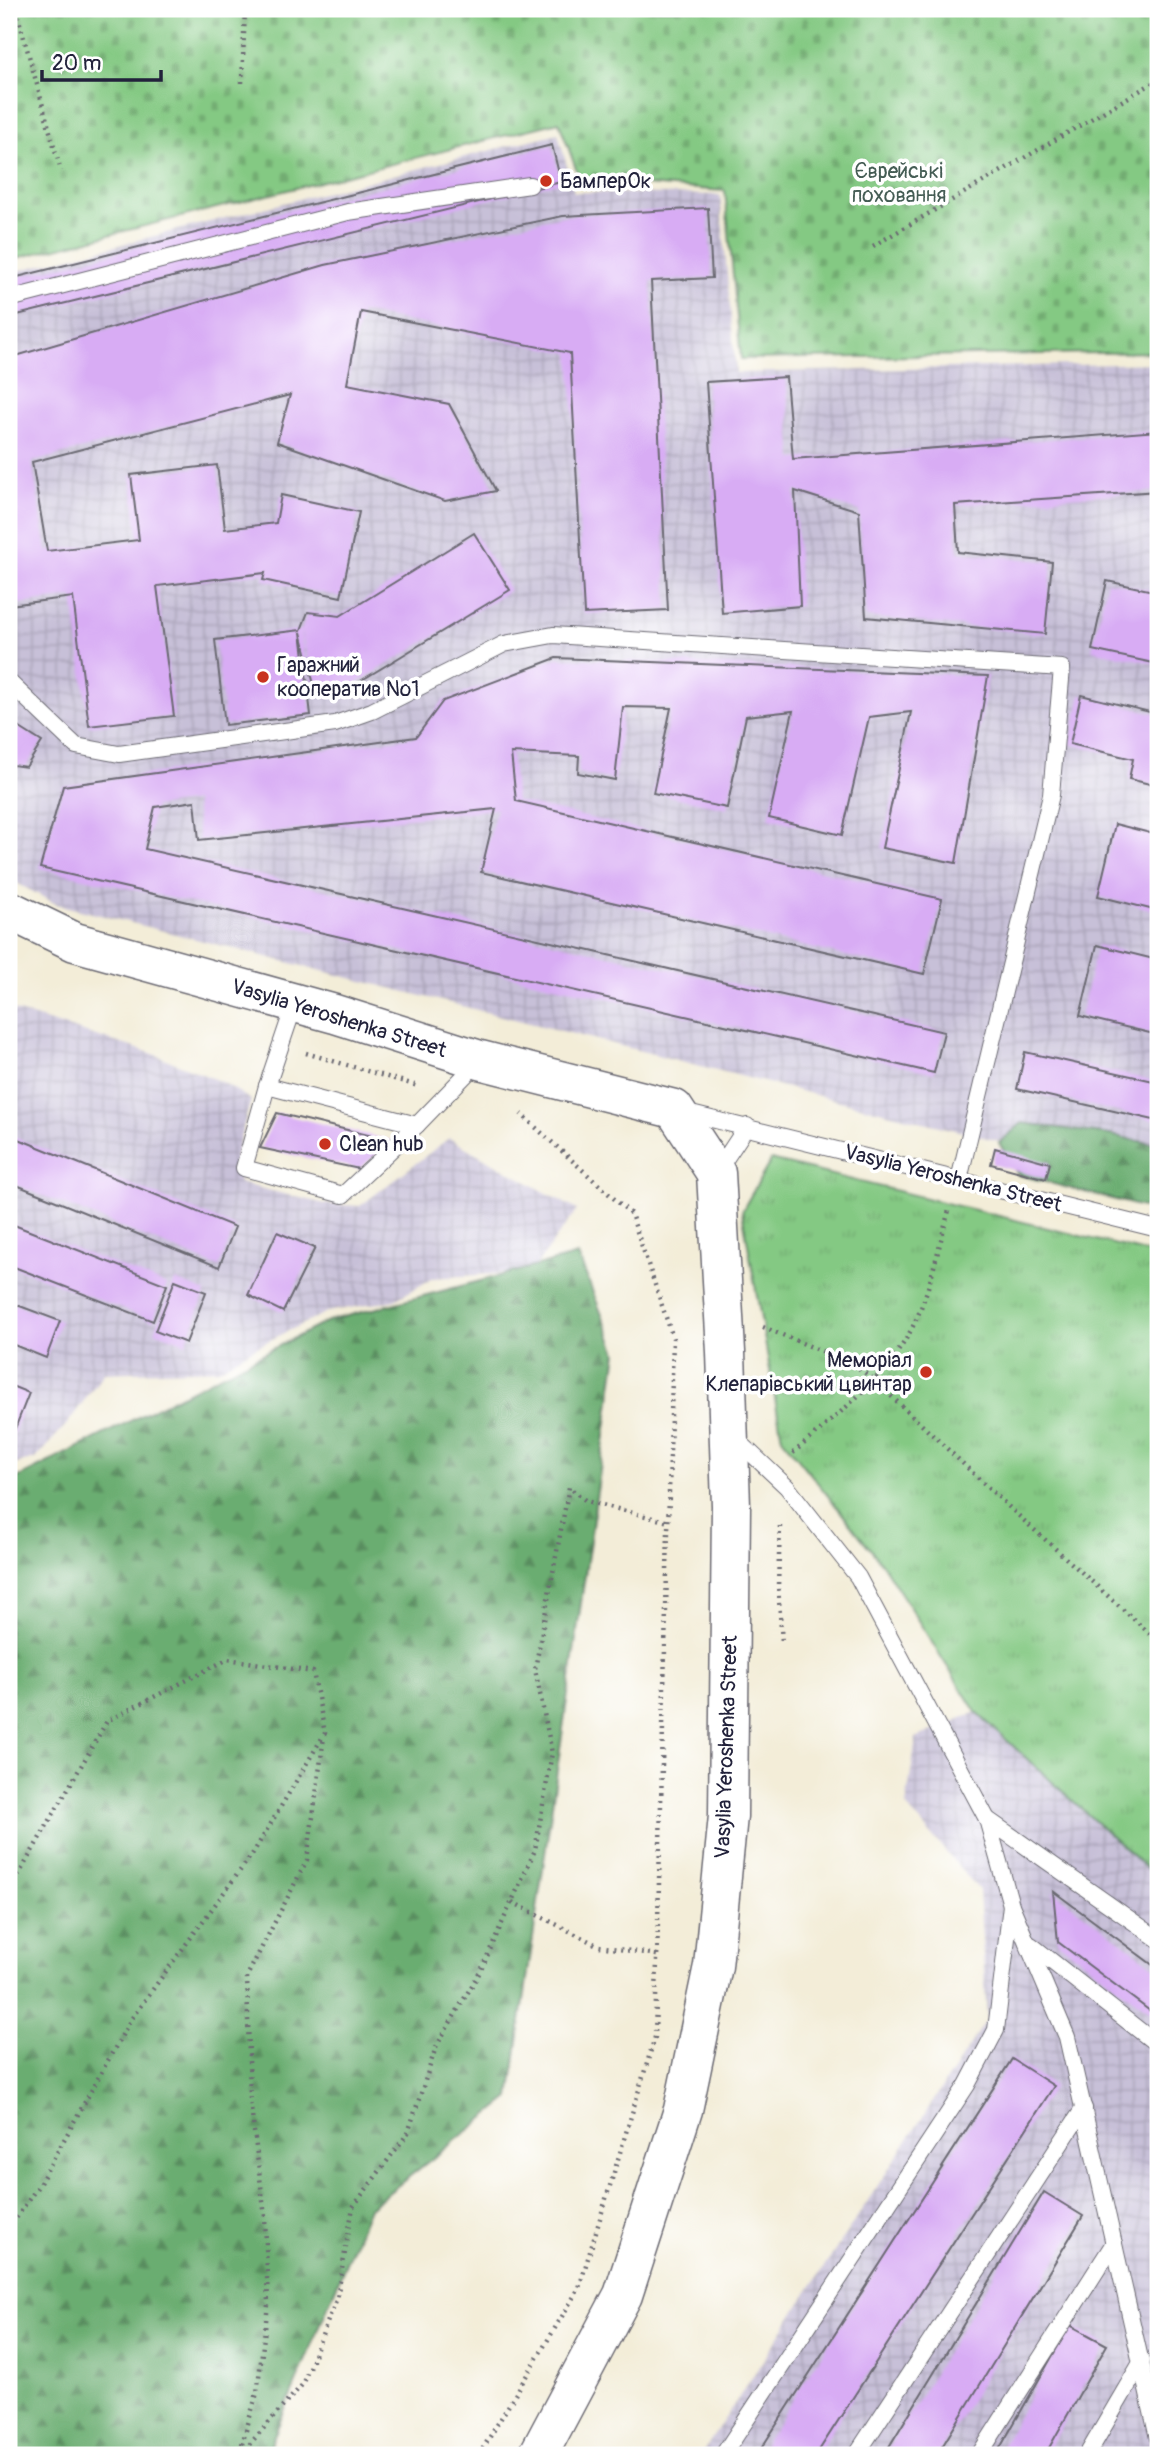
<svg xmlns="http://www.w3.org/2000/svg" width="1167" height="2464" font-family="Pangolin,sans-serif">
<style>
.industrial{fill:url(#industrial-grid)}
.forest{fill:url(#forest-firs);stroke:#466856;stroke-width:2}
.cemetery{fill:url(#cemetery-stones);stroke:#53765f;stroke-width:2}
.park{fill:url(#park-tufts);stroke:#53765f;stroke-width:2}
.building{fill:#d8acf4}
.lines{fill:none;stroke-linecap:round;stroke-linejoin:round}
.lane-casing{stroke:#6b6972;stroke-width:18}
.secondary-casing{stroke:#6b6972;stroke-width:41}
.path{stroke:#6b6972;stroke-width:4.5;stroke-dasharray:2 5;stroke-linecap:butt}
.lane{stroke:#fff;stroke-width:16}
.secondary{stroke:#fff;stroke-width:38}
.poi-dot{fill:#c8321e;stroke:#fff;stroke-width:2.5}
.labels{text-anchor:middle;stroke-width:7;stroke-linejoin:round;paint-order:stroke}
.park-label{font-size:21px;fill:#445c54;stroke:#fff}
.poi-label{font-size:21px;fill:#22223b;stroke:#fff;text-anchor:start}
.street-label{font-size:21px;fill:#22223b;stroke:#fff}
</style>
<defs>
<pattern id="industrial-grid" width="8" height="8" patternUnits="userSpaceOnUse" patternTransform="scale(1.75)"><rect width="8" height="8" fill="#c7c0d8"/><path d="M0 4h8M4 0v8" fill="none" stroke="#aba5ba"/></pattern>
<pattern id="forest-firs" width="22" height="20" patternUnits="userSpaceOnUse" patternTransform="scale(1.75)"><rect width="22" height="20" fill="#6bad71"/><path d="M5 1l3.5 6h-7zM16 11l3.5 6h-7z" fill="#588c5e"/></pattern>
<pattern id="cemetery-stones" width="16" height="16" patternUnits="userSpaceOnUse" patternTransform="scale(1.75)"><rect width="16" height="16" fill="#84c983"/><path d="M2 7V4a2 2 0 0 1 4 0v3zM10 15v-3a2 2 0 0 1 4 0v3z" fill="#72ac72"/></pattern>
<pattern id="park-tufts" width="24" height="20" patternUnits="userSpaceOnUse" patternTransform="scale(1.75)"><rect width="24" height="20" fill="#84c983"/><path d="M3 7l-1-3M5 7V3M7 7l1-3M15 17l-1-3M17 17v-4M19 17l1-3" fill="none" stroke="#72ac72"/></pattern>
</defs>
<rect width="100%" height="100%" fill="#fff"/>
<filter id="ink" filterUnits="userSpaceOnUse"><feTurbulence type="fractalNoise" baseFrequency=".0143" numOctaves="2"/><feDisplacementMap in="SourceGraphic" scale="14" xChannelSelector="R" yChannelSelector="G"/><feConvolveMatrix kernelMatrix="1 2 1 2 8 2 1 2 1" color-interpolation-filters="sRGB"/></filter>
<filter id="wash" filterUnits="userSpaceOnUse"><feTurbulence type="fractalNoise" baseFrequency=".00686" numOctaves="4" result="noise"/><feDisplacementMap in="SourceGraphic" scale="28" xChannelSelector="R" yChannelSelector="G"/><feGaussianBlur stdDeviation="1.57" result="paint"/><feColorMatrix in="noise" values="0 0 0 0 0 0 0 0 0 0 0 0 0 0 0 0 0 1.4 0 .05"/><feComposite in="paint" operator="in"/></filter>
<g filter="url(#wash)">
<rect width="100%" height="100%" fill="#f3edd8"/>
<g class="industrial">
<polygon points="558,133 574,192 720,195 736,373 1158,363 1158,1181 56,904 9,879 9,273"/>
<polygon points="9,1009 151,1053 224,1083 251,1100 235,1156 239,1183 325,1204 360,1206 449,1138 577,1210 532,1271 433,1278 395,1300 327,1312 252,1349 219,1369 104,1373 67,1424 35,1459 9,1466"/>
<polygon points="976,1712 1158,1876 1158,2455 701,2455 987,2019 979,1890 906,1806 916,1738"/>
</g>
<g class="forest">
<polygon points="1022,1123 1110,1135 1158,1145 1158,1211 1018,1175 999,1143"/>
<polygon points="578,1255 617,1352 510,2098 369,2208 266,2455 9,2455 9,1482 328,1321"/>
</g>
<polygon class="cemetery" points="9,9 1158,9 1158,352 741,359 725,191 580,180 559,122 9,260"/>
<polygon class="park" points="771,1160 1158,1255 1158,1879 976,1712 883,1565 782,1438 742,1211"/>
<g id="blocks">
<g class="building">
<polygon points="552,145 561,182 9,317 9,279"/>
<polygon points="708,208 712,278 651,281 668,610 584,614 570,353 361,312 347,384 449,404 496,491 445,501 277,442 290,395 32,462 47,551 139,540 131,475 217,465 225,529 276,523 281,495 359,512 341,597 263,580 265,573 157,586 174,716 89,726 73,597 9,605 9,358 325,265 563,216"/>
<polygon points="786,377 793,459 1158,431 1158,491 955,505 958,552 1052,562 1045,634 866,617 859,511 795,491 800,606 722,613 706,382"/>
<polygon points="474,533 510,590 339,694 316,693 301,632 311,715 225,725 215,640 301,630 308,612 340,616"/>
<polygon points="1107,581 1158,592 1158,664 1092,650"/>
<polygon points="556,658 988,676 956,863 882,848 911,712 869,717 842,835 769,818 793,711 746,716 727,808 653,793 671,708 623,707 615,780 578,773 579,756 511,753 516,801 942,899 924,974 481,872 496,809 199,840 195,801 155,807 145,849 944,1032 934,1073 40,868 63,786 416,737 443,701"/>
<polygon points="1081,695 1158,714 1158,786 1129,779 1133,759 1070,744"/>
<polygon points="9,721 42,742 26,767 13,765 9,770"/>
<polygon points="1115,824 1158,835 1158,911 1098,896"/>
<polygon points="1097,945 1158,960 1158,1035 1080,1016"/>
<polygon points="1025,1052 1158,1082 1158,1121 1017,1089"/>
<polygon points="277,1113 393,1141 359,1169 260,1148"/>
<polygon points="9,1135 235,1227 219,1267 9,1182"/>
<polygon points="995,1148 1050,1163 1046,1179 991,1164"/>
<polygon points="9,1223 167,1285 153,1321 9,1265"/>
<polygon points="277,1232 315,1248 283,1312 248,1295"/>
<polygon points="175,1280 206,1292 186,1343 155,1331"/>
<polygon points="9,1302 60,1321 46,1358 9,1343"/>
<polygon points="9,1385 29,1393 9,1444"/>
<polygon points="1053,1891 1158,1969 1158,2017 1058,1942"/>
<polygon points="1012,2059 1054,2086 816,2455 757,2455"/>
<polygon points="1044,2192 1083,2216 937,2455 884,2455"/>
<polygon points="1070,2325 1107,2345 1045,2455 996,2455"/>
</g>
</g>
</g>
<g filter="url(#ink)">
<use href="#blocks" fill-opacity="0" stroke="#6b6972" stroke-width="2"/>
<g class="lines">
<defs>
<g id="lane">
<polyline points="9,299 348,212 530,185"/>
<polyline points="9,682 76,746 119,754 335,724 372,711 504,644 553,635 1062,668 1051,795 959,1180"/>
<polyline points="295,1003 267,1086 417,1125 480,1060"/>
<polyline points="267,1086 244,1168 343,1195 417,1125"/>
<polyline points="683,1112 1158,1229"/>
<polyline points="716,1173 747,1126"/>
<polyline points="733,1436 787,1487 858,1577 987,1819 1011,1905 1067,2037 1158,2438"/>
<polyline points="987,1819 1158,1939"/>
<polyline points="1031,1945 1158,2045"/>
<polyline points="723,2455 967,2085 996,2030 1011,1905"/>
<polyline points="856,2455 1084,2108"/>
<polyline points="979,2455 1114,2243"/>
<polyline points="1087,2455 1142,2361"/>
</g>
<polyline id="secondary" points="9,910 75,942 335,1014 480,1060 674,1109 716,1173 726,1352 731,1506 728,1816 713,1966 683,2110 623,2295 538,2455"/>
</defs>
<use href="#lane" class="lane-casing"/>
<use href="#secondary" class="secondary-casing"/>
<g class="path">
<polyline points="16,9 61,171"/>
<polyline points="242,83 245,9"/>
<polyline points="873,246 1158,80"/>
<polyline points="306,1053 418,1086"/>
<polyline points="763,1327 853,1364 873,1379 1010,1508 1158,1641"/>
<path d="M793 1453C828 1423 883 1379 906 1339 929 1301 937 1250 950 1207"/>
<polyline points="780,1526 778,1586 782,1642"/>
<polyline points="9,1886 15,1881 107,1721 228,1659 313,1672 325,1733 253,1853 131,2019 40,2183 9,2229"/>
<polyline points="512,1902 599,1946 657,1955"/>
<polyline points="240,2451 257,2393 268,2305 265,2217 250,2100 247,1976 307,1860 324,1737"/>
<polyline points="240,2455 302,2385 337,2298 353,2207 408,2133 436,2047 481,1970 535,1850 552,1753 535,1669 569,1487 586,1501 669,1522"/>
<polyline points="479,2455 579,2288 655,2037 673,1338 631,1214 521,1114"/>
</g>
<use href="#lane" class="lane"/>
<use href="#secondary" class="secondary"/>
</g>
</g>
<g class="poi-dot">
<circle cx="546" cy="181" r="7"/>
<circle cx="263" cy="677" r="7"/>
<circle cx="325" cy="1144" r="7"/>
<circle cx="926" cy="1372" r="7"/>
</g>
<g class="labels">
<g class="park-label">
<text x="899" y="178">Єврейські<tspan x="899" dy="24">поховання</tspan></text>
</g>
<g class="poi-label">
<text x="560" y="188">БамперОк</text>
<text x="277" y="672">Гаражний<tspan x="277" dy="24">кооператив №1</tspan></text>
<text x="339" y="1151">Clean hub</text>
<text x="912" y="1367" text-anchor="end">Меморіал<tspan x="912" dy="24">Клепарівський цвинтар</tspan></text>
</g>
<g class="street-label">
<text transform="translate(339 1018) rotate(17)" y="7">Vasylia Yeroshenka Street</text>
<text transform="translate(953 1178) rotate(14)" y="7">Vasylia Yeroshenka Street</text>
<text transform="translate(726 1747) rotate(-88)" y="7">Vasylia Yeroshenka Street</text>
</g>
</g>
<rect width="1167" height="2464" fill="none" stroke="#fff" stroke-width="35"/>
<path d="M42 70v10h119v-10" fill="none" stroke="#22223b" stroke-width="3.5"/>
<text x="52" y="70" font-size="21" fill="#22223b" stroke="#ffffff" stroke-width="5" paint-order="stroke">20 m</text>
</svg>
